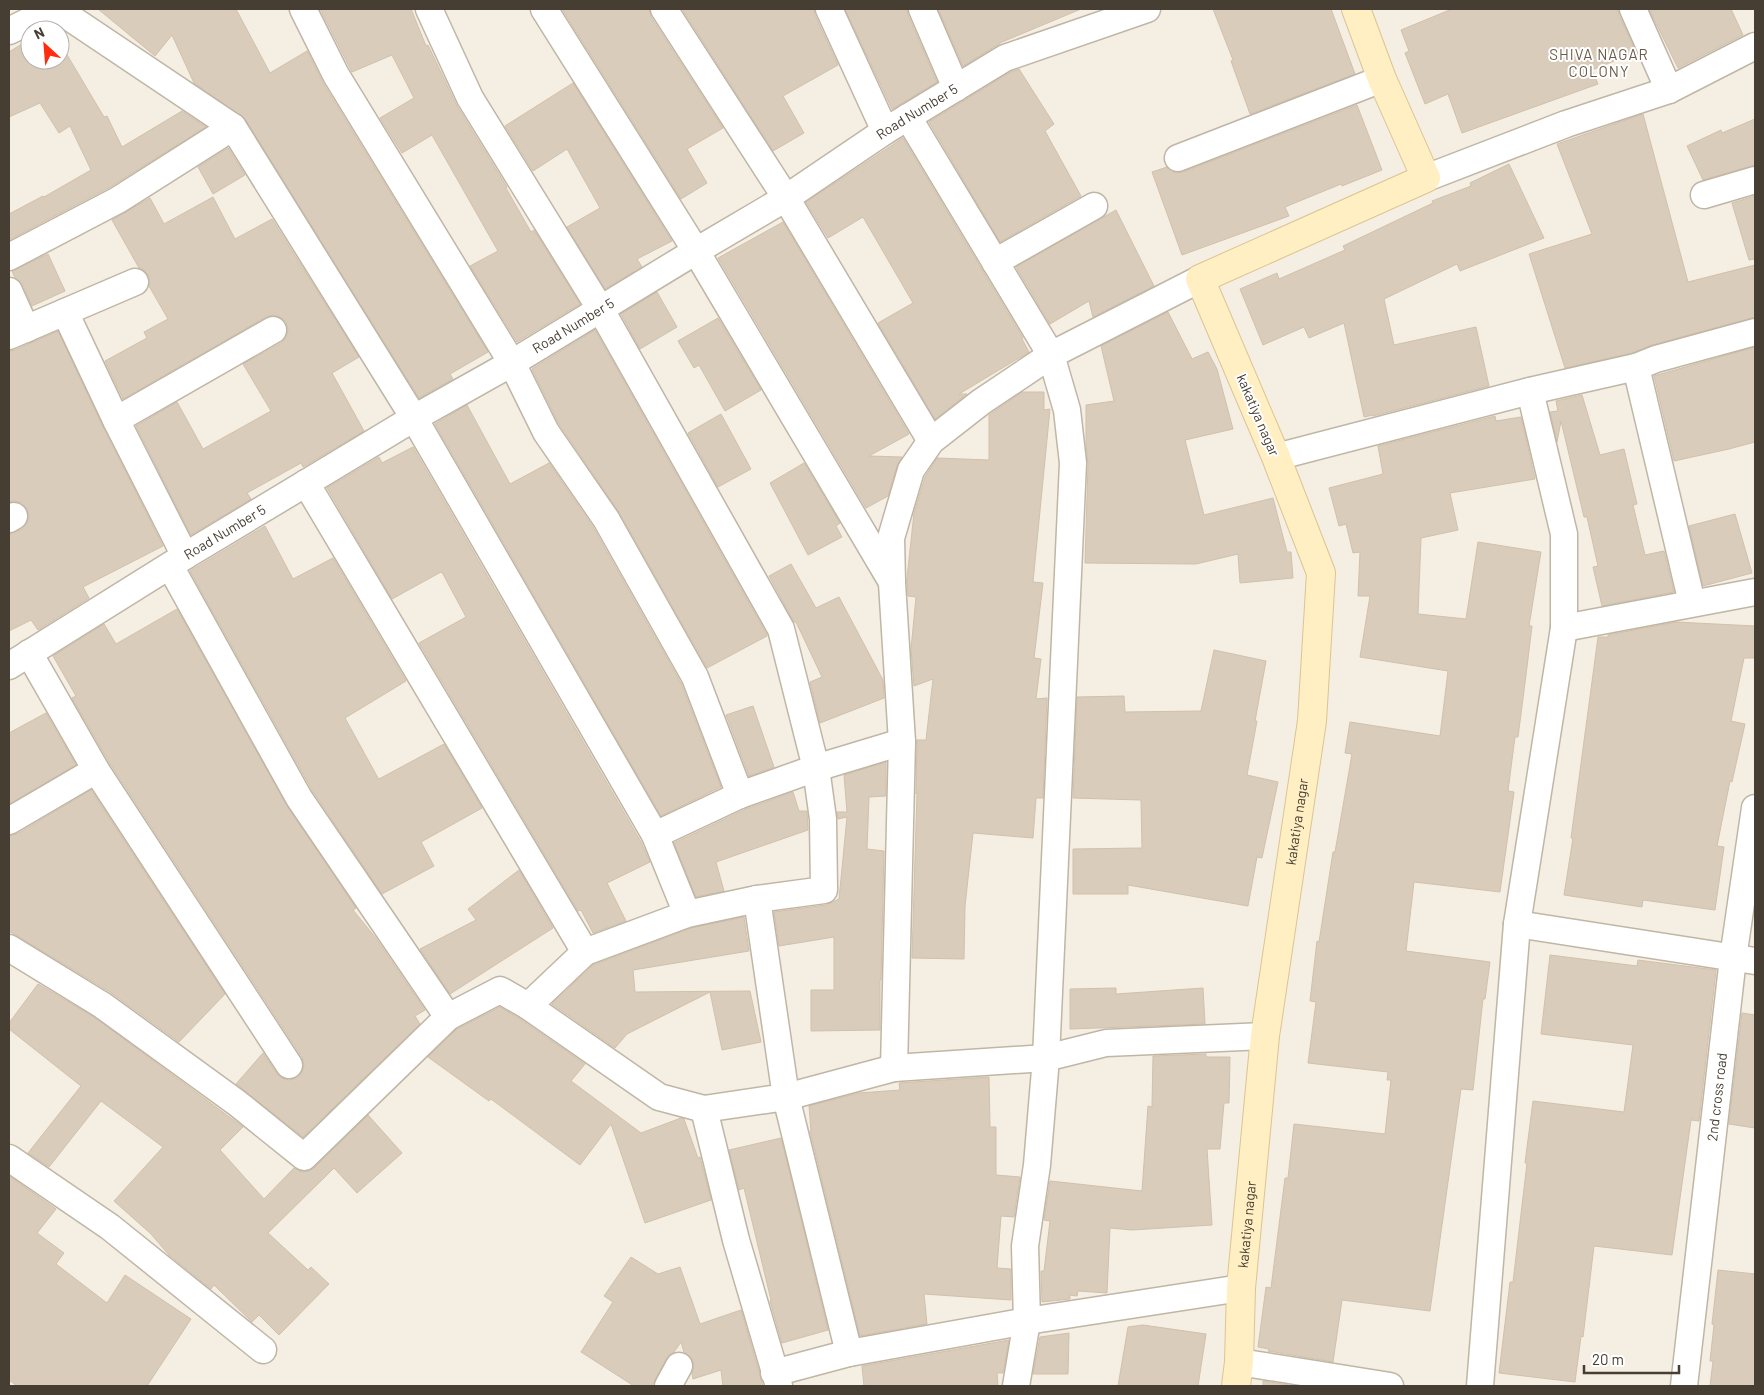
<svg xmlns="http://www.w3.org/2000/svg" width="1764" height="1395" font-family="Barlow,sans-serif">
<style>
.building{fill:#d9ccbb;stroke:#d2c1aa}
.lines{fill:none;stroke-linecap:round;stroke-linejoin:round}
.street-casing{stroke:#c0b6a5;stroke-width:29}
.secondary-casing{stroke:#dbc590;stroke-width:30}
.street{stroke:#fff;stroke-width:26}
.secondary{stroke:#ffefc2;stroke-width:28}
.labels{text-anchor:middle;stroke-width:4;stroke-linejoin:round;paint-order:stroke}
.street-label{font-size:14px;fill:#463e33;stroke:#fff}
.neighbourhood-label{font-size:15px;letter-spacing:1px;fill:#6a5c49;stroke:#fff}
</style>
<rect width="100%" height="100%" fill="#f4eee3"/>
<g class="building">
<polygon points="98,9 236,9 270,73 307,51 323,83 488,352 450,374 453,379 419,398 245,119 194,83 172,35 155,56"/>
<polygon points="320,9 411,9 426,46 428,45 457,106 507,187 506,188 531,232 534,230 580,304 517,342 470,266 498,251 432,135 402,153 380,118 414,98 392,55 352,72"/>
<polygon points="562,9 649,9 651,17 723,128 687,149 707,183 681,199"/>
<polygon points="682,9 814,9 815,15 838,65 783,96 804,133 773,151"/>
<polygon points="845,9 907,9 908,15 937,82 892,109"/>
<polygon points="938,9 1081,9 1002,42 963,66"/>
<polygon points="1213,9 1331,9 1355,74 1250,114 1231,61 1233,60"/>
<polygon points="1452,9 1618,9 1619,15 1636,52 1592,70 1598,84 1462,133 1448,94 1425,104 1405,53 1409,51 1401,30"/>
<polygon points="1649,9 1731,9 1743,35 1678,68"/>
<polygon points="30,39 30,60 60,60 60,43 104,117 107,116 122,147 182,111 206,127 110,187 9,240 9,214 43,196 44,197 91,170 70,126 59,133 40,103 9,117 9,52"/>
<polygon points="1019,69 1054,124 1045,131 1081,196 1000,242 929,122 1011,72"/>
<polygon points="573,83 672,241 637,259 642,267 605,289 567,227 600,208 567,149 533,171 505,126"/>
<polygon points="1357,105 1382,170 1342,186 1341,184 1285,207 1289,216 1182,255 1152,172 1167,167 1175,173 1183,172"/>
<polygon points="1643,114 1688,282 1755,265 1755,317 1652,345 1632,353 1565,368 1529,254 1592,234 1557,144"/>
<polygon points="1755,119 1755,165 1703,180 1687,146 1721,130 1722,133"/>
<polygon points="903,138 1023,338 1022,339 1029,352 959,394 967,394 935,419 878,323 913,303 863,217 828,238 806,202"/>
<polygon points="228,148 245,175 213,194 198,167"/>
<polygon points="1509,164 1544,238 1460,271 1457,264 1384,299 1394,345 1476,327 1489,386 1373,416 1373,415 1364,417 1344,323 1309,338 1304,327 1263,345 1240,289 1277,273 1279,279 1345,250 1343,246 1433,203 1432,201 1471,186 1470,183"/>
<polygon points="1755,196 1755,259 1749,260 1732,203"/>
<polygon points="213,197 235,239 272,219 359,357 332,373 364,431 303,467 301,463 247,493 251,499 191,535 136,426 177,402 203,449 271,411 243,364 281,343 286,337 288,330 286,322 280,317 273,315 266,317 123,399 105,361 147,338 144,332 168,319 149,286 149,276 144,270 139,268 112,220 150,198 164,224"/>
<polygon points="1116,210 1154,286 1093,317 1089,301 1050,324 1016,267"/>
<polygon points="783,222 909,434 869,456 902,457 897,466 888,496 866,508 718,258"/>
<polygon points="48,254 65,291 32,306 23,285 15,278 12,271"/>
<polygon points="657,292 677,327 640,349 621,314"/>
<polygon points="1168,312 1192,359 1208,352 1217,369 1233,429 1185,440 1204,515 1273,498 1287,552 1291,552 1293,578 1240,583 1238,554 1196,564 1085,563 1088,464 1086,444 1086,405 1114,401 1101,346"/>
<polygon points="718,318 761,390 725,411 699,365 694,368 678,341"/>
<polygon points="595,330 767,635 767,636 707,668 619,512 559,424 532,369"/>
<polygon points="58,331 103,427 163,546 83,587 89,598 38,630 31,620 9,631 9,534 22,529 27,523 29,516 27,509 22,503 14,501 9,502 9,351 15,350"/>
<polygon points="1755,347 1755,442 1729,449 1674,461 1654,376"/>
<polygon points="1022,392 1044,392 1044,410 1050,409 1033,582 1043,583 1034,658 1041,659 1036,699 1047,698 1043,798 1036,798 1033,838 973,833 965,906 964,959 912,958 917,793 916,794 917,740 926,740 933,679 914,686 911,649 916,597 908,596 907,578 914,513 925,477 937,458 989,460 989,415"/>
<polygon points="1582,395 1600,455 1624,449 1637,504 1633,505 1645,555 1664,551 1674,592 1602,606 1593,567 1598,566 1587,517 1584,517 1561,421 1557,442 1550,412 1558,411 1556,401"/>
<polygon points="467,405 510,484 549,463 593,527 681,683 721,787 661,816 435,424"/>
<polygon points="721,414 751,469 718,487 688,433"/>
<polygon points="1495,416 1496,421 1521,417 1535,479 1450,493 1458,530 1421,538 1418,614 1466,619 1478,542 1541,552 1529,626 1532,626 1526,675 1518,737 1515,737 1508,791 1514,792 1500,892 1414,882 1406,951 1490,962 1485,999 1483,999 1473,1090 1461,1089 1430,1311 1342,1300 1333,1362 1268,1351 1269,1349 1258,1347 1266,1287 1271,1288 1285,1178 1288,1178 1294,1124 1385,1134 1391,1080 1387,1080 1388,1072 1308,1063 1316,1002 1310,1001 1317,941 1319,942 1333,852 1335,852 1352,754 1345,753 1350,722 1440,736 1448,671 1360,657 1370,596 1358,596 1360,552 1353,553 1346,524 1339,526 1329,488 1383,474 1378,446"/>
<polygon points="413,447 641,842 650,862 607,883 626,921 593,933 581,910 578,911 419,643 466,617 443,574 441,572 392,599 327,488 379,457 382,463"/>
<polygon points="804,463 840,523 836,526 842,537 808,555 770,483"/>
<polygon points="1735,514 1752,573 1703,586 1689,526"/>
<polygon points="265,526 293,579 333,558 406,681 345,718 378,778 379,779 444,744 482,808 421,842 434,866 382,894 312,790 190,571"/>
<polygon points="791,564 816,608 839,597 883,680 884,698 820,723 810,682 822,677 796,622 794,622 769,576"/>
<polygon points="177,609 287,806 356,908 353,910 375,937 425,1010 415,1016 420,1024 303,1137 236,1084 263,1053 277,1074 282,1078 289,1080 297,1078 302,1072 304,1065 302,1057 109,762 72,698 76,696 53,656 104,624 116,644"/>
<polygon points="1676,622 1755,626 1755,658 1744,658 1731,721 1745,724 1732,782 1730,781 1717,846 1724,847 1715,910 1643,900 1642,907 1564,895 1573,838 1571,838 1598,637 1608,637 1608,635"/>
<polygon points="1214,650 1266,661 1255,721 1257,721 1247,775 1278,782 1262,858 1257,857 1248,906 1128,885 1128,894 1073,894 1073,849 1142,848 1141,800 1073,798 1077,697 1124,696 1125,712 1201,711"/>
<polygon points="753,706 774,767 749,776 726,715"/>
<polygon points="46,713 76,765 9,804 9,733"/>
<polygon points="886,762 886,796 869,797 867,849 884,851 881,980 880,980 880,1030 811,1031 811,990 834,990 834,937 779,946 774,912 826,905 839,899 847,817 838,819 837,812 847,812 844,775"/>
<polygon points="91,790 225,994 179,1042 110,992 9,931 9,836 17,834"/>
<polygon points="793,792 799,811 807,811 808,830 716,862 724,891 696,897 674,843 746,809"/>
<polygon points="519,870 553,928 450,994 420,949 476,920 468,909"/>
<polygon points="744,917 749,951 633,970 635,992 750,991 761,1042 722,1050 710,992 627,1034 615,1048 552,1004 593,965 691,928"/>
<polygon points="1550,955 1637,966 1638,960 1716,970 1699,1121 1691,1120 1672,1255 1594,1246 1583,1337 1581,1336 1575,1382 1499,1373 1510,1282 1513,1282 1527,1163 1525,1163 1533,1101 1624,1112 1633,1045 1541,1034"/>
<polygon points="38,984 94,1017 243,1127 220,1150 264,1199 294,1168 302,1172 309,1171 314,1168 368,1115 402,1153 357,1193 334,1168 268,1233 308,1270 311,1267 329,1284 279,1335 259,1315 252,1322 214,1285 211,1289 169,1255 151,1234 114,1201 163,1147 101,1101 49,1167 28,1153 81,1086 9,1029 9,1023"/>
<polygon points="1116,988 1116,994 1203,988 1205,1024 1070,1029 1070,989"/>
<polygon points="500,1007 520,1019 585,1064 571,1081 641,1133 681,1118 684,1119 698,1158 700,1157 711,1200 645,1223 611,1124 580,1165 491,1099 489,1101 428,1057 457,1029"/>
<polygon points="1742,1013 1755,1015 1755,1128 1729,1124"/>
<polygon points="1206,1054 1206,1057 1230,1057 1229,1103 1224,1103 1220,1149 1207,1149 1212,1225 1132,1230 1110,1228 1107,1293 1078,1291 1077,1296 1070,1295 1070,1299 1042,1302 1041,1271 1044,1271 1050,1221 1044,1220 1050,1181 1142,1191 1148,1106 1152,1107 1153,1056"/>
<polygon points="989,1077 990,1127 996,1127 996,1175 1020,1177 1014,1217 1001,1216 997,1268 1011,1269 1011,1300 924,1294 927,1324 860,1336 810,1131 811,1131 809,1106 859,1093 900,1090 899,1083"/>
<polygon points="781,1138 828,1330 782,1343 770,1301 771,1300 744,1188 739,1190 729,1150"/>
<polygon points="9,1176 56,1209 37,1233 64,1253 56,1264 107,1303 125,1275 191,1319 147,1386 17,1386 9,1380"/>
<polygon points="631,1257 658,1274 680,1267 700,1324 741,1310 763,1386 723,1386 721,1370 693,1379 692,1374 694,1365 692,1359 684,1352 681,1342 674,1352 666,1359 652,1386 634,1386 581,1352 613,1302 604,1296"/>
<polygon points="1718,1270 1755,1274 1755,1386 1710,1386 1713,1361 1710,1361 1714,1325 1712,1324"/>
<polygon points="1143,1325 1206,1334 1198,1386 1118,1386 1128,1327"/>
<polygon points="1069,1333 1068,1374 1033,1374 1040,1337"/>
<polygon points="1009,1340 1003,1373 997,1373 998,1386 864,1386 862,1366"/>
<polygon points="1263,1381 1296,1386 1263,1386"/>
</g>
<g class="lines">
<defs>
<g id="street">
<polyline points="57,9 233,127 414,418 655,835 687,914"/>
<polyline points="303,9 336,75 512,363 546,432 606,519 695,677 740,795"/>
<polyline points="429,9 470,98 601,310 781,629 816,768 823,819 824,890 757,899 786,1097 849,1353"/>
<polyline points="544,9 696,251 892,582"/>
<polyline points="664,9 786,198 931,441"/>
<polyline points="829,9 885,131"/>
<polyline points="922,9 956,88"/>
<polyline points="1633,9 1669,90"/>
<polyline points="9,31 53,9"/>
<polyline points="908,117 1051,355 1067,410 1073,463 1046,1058 1037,1165 1025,1246 1027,1321 1016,1386"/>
<polyline points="1178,158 1382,79"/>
<polyline points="1426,178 1566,124 1669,90 1755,46"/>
<polyline points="1704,195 1755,180"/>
<polyline points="9,257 118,200 233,127"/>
<polyline points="995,262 1094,206"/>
<polyline points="9,291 26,329"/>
<polyline points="65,312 116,420 185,556"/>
<polyline points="9,336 135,282"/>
<polyline points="1636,367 1692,603"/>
<polyline points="116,420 273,330"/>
<polyline points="1276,457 1530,391 1636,367 1656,359 1755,332"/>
<polyline points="306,483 585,952"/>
<polyline points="9,519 14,516"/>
<polyline points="170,566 299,798 448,1017"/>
<polyline points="1564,628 1755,592"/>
<polyline points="29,653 96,770 289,1065"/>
<path id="s1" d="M9 666 185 556 414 418 512 363 696 251 786 198 885 131 1005 58 1147 9"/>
<polyline points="9,821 96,770"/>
<polyline points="655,835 740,795 816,768 902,742"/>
<polyline points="1517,924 1755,961"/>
<polyline points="9,948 102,1005 237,1103 304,1157 448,1017 500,990 528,1006 659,1097 704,1109 786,1097 894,1068 1046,1058 1106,1043 1265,1036"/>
<polyline points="528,1006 585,952 687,914 757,899"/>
<polyline points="894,1068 902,742 892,583 891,538 911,470 931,441 981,402 1051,355 1200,279"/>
<polyline points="704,1109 736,1240 779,1386"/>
<polyline points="9,1158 110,1227 263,1350"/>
<polyline points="1239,1362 1390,1386"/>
<polyline points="774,1373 849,1353 1027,1321 1241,1288"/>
<polyline points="668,1386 679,1366"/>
<polyline points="1480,1386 1517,924 1564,628 1564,534 1530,391"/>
<path id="s2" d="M1684 1386 1733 958 1755 808"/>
</g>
<g id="secondary">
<path id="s3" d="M1236 1386 1239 1362 1241 1288 1265 1036 1312 721 1321 573 1276 457 1200 279 1426 178 1382 79 1356 9"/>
</g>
</defs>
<use href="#street" class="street-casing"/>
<use href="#secondary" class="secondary-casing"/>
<use href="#street" class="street"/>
<use href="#secondary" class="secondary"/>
</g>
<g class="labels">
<g class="street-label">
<text dy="5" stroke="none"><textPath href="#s1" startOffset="1064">Road Number 5</textPath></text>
<text dy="5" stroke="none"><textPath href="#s1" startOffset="659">Road Number 5</textPath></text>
<text transform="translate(1258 415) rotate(67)" y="5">kakatiya nagar</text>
<text dy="5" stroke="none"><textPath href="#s1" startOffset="254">Road Number 5</textPath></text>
<text dy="5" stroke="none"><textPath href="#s3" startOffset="568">kakatiya nagar</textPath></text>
<text dy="5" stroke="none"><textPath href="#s2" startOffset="291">2nd cross road</textPath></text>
<text dy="5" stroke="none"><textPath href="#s3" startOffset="162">kakatiya nagar</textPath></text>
</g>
<g class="neighbourhood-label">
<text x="1599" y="60">SHIVA NAGAR<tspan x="1599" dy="17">COLONY</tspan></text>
</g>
</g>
<rect width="1764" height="1395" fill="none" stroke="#463e33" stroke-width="20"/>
<g transform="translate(45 45) rotate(334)"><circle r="24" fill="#ffffff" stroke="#b5b2ad"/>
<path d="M0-4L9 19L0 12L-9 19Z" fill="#ff2c0f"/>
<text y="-8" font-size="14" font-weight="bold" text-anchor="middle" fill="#463e33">N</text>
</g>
<path d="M1584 1365v8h95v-8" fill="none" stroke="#463e33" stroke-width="2.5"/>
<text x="1592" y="1365" font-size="15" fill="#463e33" stroke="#ffffff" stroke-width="4" paint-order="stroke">20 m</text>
</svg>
